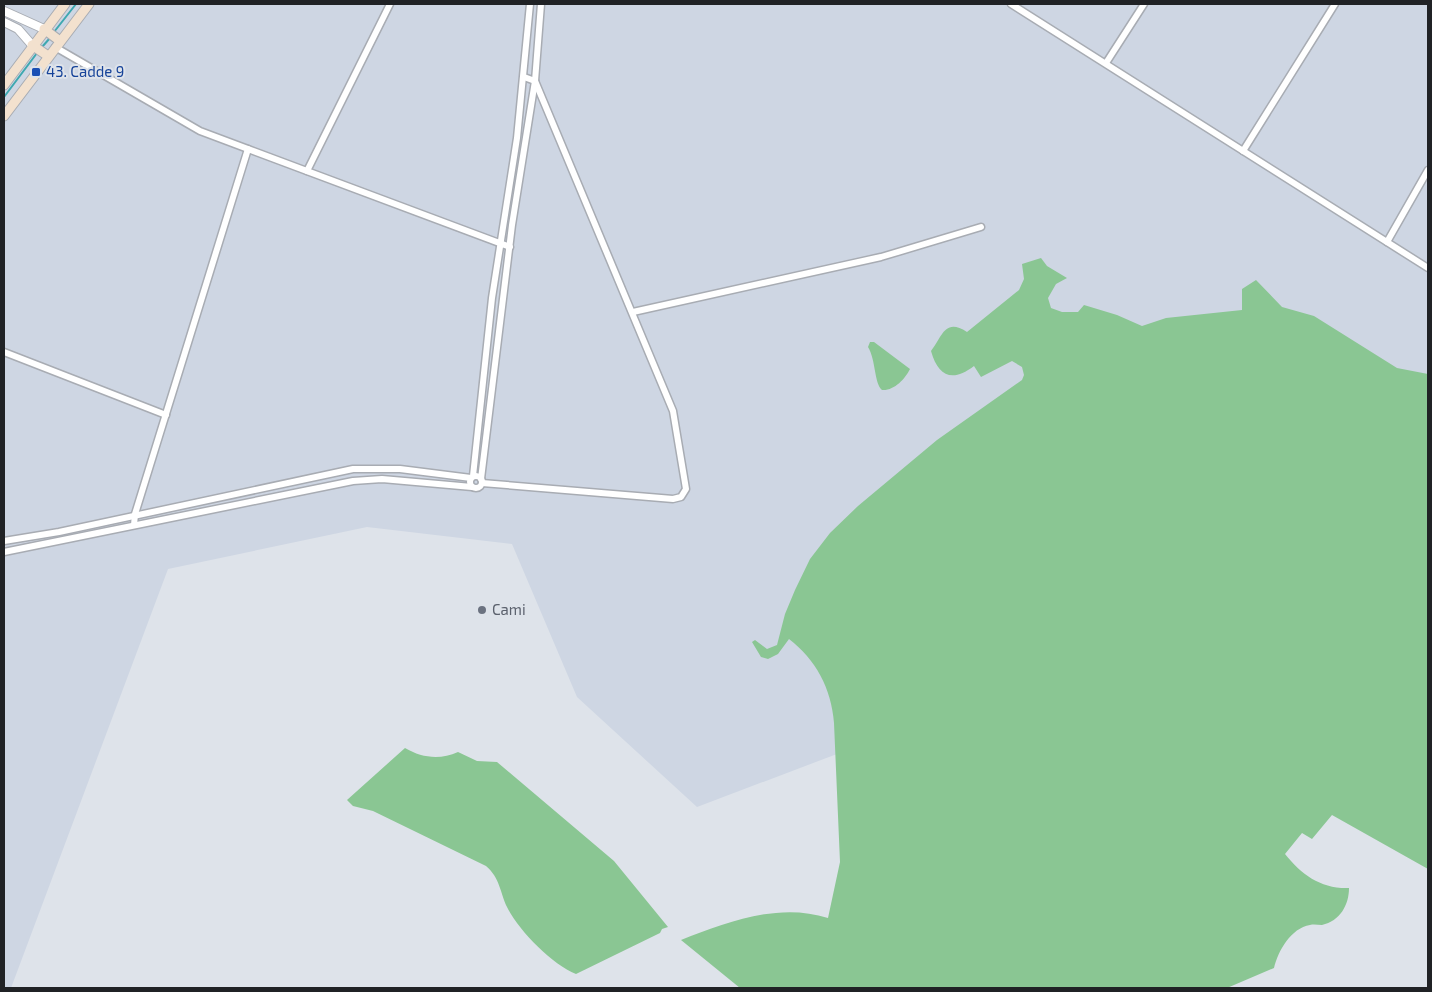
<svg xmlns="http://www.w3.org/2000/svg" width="1432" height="992" font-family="'Exo 2',sans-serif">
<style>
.built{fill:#ced6e3}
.green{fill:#8ac693}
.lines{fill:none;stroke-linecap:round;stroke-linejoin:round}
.stream{stroke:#3ea8b0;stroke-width:2}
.minor-casing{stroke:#a8acb3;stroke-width:9}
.tertiary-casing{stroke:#a8acb3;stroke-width:10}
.secondary-casing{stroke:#a8acb3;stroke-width:11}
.minor{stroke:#fff;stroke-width:6}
.tertiary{stroke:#fff;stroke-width:8}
.secondary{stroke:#f3e1ce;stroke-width:9}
.transit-dot{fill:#1a4fb4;stroke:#dee3ea;stroke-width:2}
.worship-dot{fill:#6b7280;stroke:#dee3ea;stroke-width:2}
.labels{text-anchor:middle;stroke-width:4;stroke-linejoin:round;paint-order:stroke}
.transit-label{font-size:15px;fill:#164399;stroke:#dee3ea;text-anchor:start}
.worship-label{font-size:15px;fill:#5b616d;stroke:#dee3ea;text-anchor:start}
</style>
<rect width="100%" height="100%" fill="#dee3ea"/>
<polygon class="built" points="4,4 1428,4 1428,484 1394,543 697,807 577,697 512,544 367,527 168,569 11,988 4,988"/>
<g class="green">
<path d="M1041 258 1047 266 1067 278 1056 284 1048 298 1051 308 1062 312H1078L1084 305 1117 315 1142 326 1166 318 1242 310V289L1256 280 1282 307 1314 316 1397 368 1428 374V869L1332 815 1312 839 1302 833 1285 854C1302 875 1321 889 1349 888 1349 905 1340 921 1322 925 1318 925 1314 924 1310 925 1291 928 1278 951 1274 968L1227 988H740L681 940C727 922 779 902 828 918L840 862 834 723C831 688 816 660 789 639L778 654 768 659 761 657 752 642 755 640 767 649 777 645 785 614 795 590 810 559 830 533 858 506 937 440 1022 380 1024 375 1022 367 1012 361 981 377 974 366C952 383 938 376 931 351 942 338 944 317 967 332L1019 290 1024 279 1022 264Z"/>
<path d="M870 342H874L910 369C905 379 894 391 882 390 874 383 876 360 868 347Z"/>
<path d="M405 748C422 758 440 760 458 752L477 761 497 762 614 861 668 927 662 929 660 933 576 974C552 964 519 931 507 907 500 892 500 878 486 866L373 811 353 806 347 800Z"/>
</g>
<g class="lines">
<g class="stream">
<polyline points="54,32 76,4"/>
<polyline points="42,47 50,38"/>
<polyline points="4,97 37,53"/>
</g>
<defs>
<g id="minor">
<polyline points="1011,4 1428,268"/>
<polyline points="55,47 200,131 248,149"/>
<polyline points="1106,63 1144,4"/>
<polyline points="1243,151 1335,4"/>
<polyline points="307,171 390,4"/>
<polyline points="1387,242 1428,170"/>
<polyline points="633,312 881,257 981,227"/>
<polyline points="4,352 166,415"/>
<circle cx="476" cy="482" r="6"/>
<polyline points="473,476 492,298 517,138 530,4"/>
<polyline points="481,479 512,225 535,81 541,4"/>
<polyline points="482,483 673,499 681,497 686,489 673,411 535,81 524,77"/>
<polyline points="134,525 135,514 248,149 510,247"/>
<polyline points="4,541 59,532 353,469 400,469 471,478"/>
<polyline points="4,552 353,481 382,479 472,487"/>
</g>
<g id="tertiary">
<polyline points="4,11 44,29"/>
<polyline points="4,22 18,29 32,45"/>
</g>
<g id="secondary">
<polyline points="44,29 60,41"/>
<polyline points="32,45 48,56"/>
<polyline points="4,85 65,4"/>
<polyline points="4,116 89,4"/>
</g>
</defs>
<use href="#minor" class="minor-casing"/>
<use href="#tertiary" class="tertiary-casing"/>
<use href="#secondary" class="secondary-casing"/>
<use href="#minor" class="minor"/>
<use href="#tertiary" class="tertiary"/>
<use href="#secondary" class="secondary"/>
</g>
<rect class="transit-dot" x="31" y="67" width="10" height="10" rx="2.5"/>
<circle class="worship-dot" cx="482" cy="610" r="5"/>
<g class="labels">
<g class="transit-label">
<text x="46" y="77">43. Cadde 9</text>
</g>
<g class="worship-label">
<text x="492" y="615">Cami</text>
</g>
</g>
<rect width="1432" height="992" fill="none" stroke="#202225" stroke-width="10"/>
</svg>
